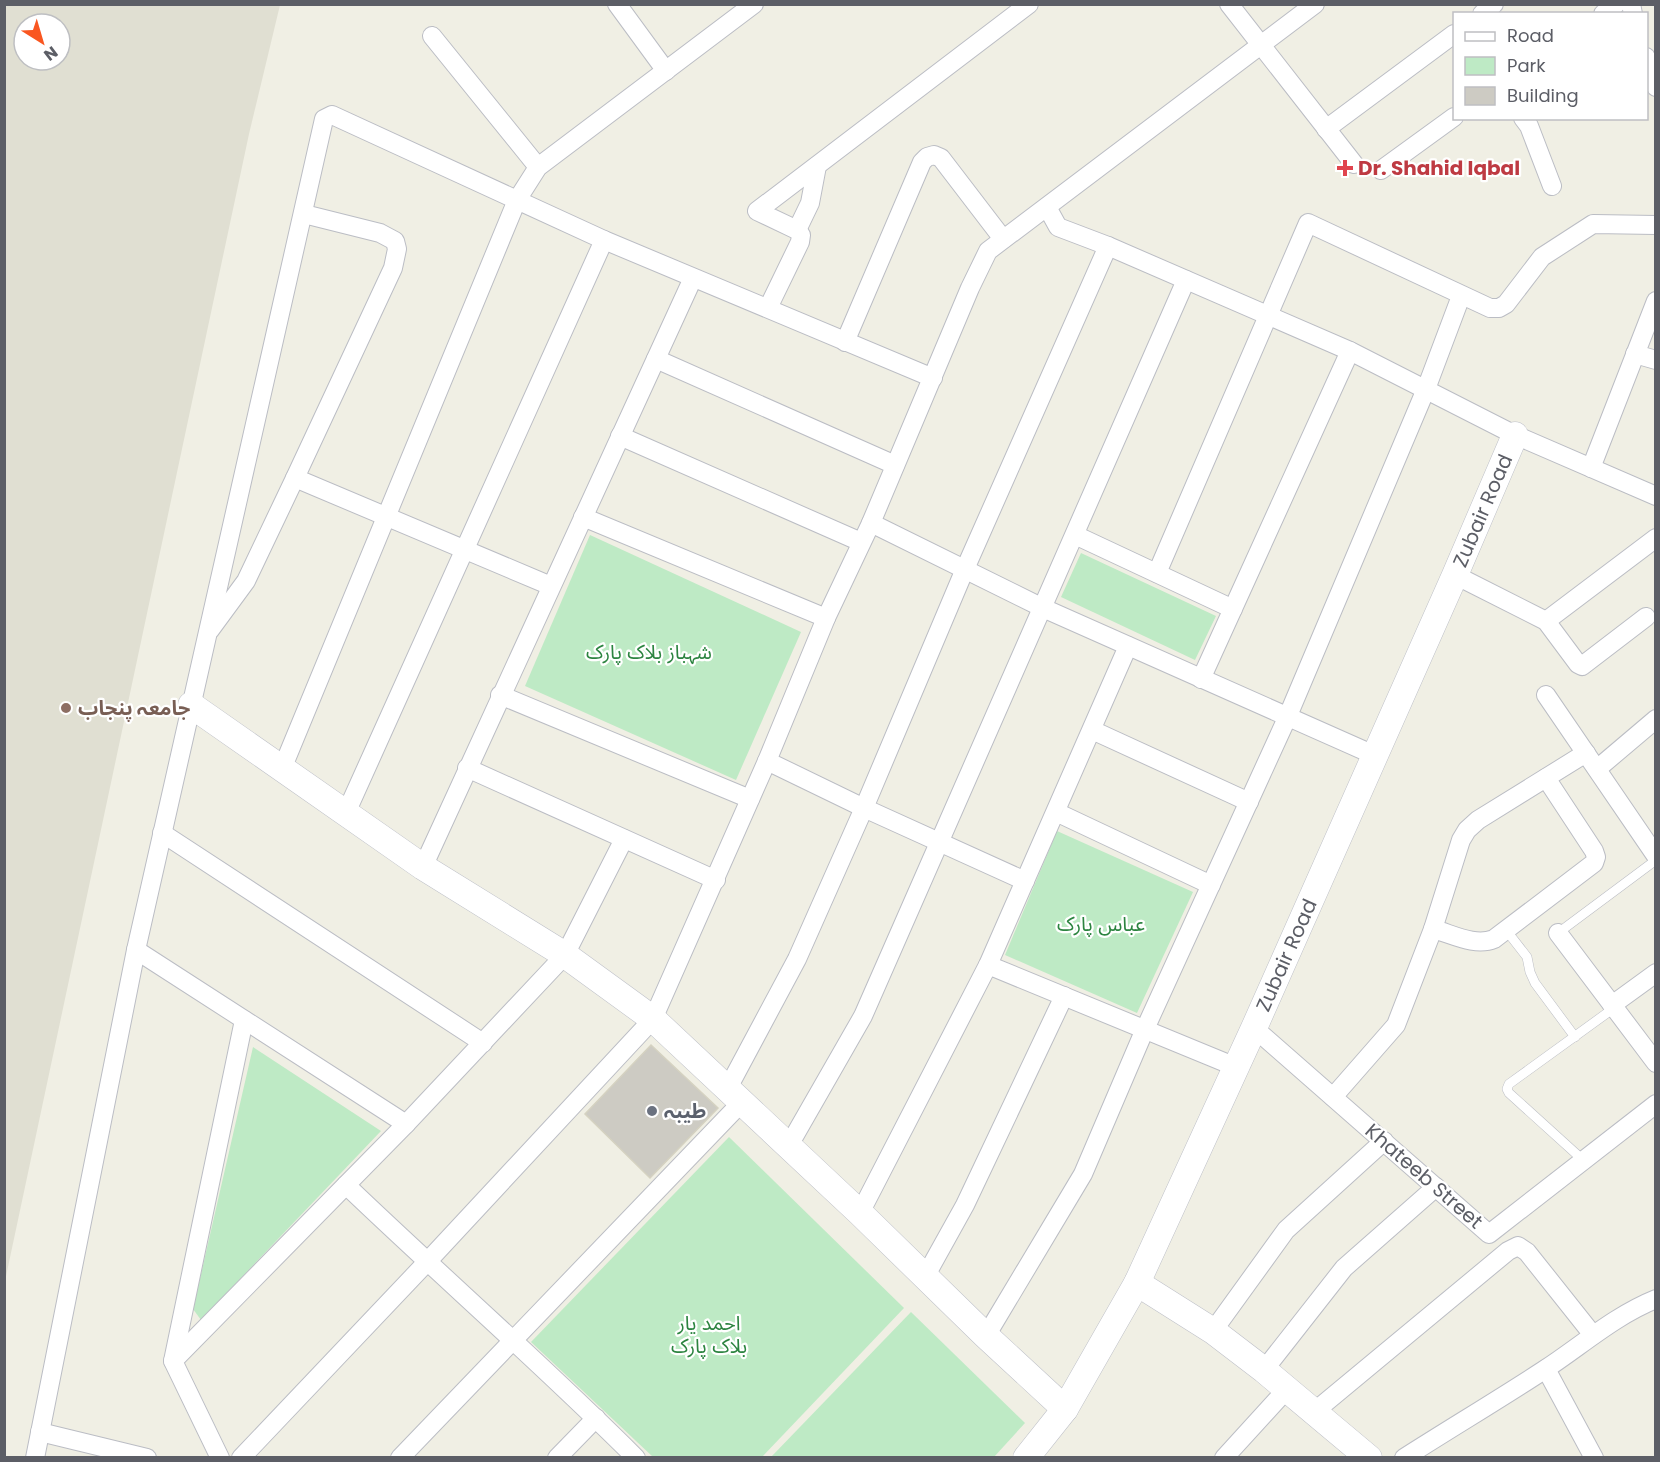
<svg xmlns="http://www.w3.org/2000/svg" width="1660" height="1462" font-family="Poppins,'Noto Sans Arabic',sans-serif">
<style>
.education{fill:#e0dfd2;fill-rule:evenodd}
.green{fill:#beeac5}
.building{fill:#cdcbc3;stroke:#d5d2c1;stroke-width:1.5}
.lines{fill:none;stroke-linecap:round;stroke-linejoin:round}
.lane-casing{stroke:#bbbdc4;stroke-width:10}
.street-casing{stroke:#bbbdc4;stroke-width:20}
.secondary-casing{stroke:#bec0c8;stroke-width:27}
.lane{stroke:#fff;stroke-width:9}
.street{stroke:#fff;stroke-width:18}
.secondary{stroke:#fff;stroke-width:26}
.health-dot{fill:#e0444e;stroke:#fff;stroke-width:2}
.education-dot{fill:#8d6e63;stroke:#fff;stroke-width:2}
.worship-dot{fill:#6b7280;stroke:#fff;stroke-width:2}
.labels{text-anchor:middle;stroke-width:4.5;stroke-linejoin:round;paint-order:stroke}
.health-label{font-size:20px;font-weight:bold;fill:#be3a42;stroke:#fff;text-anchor:start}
.street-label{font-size:20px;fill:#5c5e66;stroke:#fff}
.park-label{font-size:20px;fill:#2c8440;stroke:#fff}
.education-label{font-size:20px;font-weight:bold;fill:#785e54;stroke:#fff;text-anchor:start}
.worship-label{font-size:20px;font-weight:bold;fill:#5b616d;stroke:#fff;text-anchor:start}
</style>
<rect width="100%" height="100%" fill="#f0efe4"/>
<path class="education" d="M5 4 280 5 249 134 5 1281ZM24 24H60V60H24Z"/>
<g class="green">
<polygon points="590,535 801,632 736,780 525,686"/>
<polygon points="1081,553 1216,616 1195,660 1061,597"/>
<polygon points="1057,831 1193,892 1137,1013 1005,955"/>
<polygon points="253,1047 381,1131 201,1320 193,1309"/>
<polygon points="729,1137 904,1308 762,1457 653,1457 531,1342"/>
<polygon points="911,1312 1025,1423 994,1457 771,1457"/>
</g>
<polygon class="building" points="651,1045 718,1108 650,1178 585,1114"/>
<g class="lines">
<defs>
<g id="lane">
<polyline points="1506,930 1527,957 1530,972 1535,983 1575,1037"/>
<polyline points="1558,933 1656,860"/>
<polyline points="1583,1160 1509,1093 1507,1089 1509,1084 1614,1008"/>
</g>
<g id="street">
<polyline points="617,4 666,71"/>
<polyline points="1229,4 1354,164"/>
<polyline points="1631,4 1633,14"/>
<polyline points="1482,14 1494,4"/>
<polyline points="1603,14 1616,4"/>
<polyline points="432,36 538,167"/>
<polyline points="1646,57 1656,87"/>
<polyline points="1523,118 1529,126 1552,186"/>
<polyline points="1326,129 1454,34"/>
<polyline points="1381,170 1454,117"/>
<polyline points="1047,207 1058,227 1108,246 1350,351 1515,435 1656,496"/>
<polyline points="304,214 380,233 395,241 397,249 393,268 295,478 551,586"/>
<polyline points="797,230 810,203 817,166"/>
<polyline points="768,308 800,242 801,235 797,230 757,211 1029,4"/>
<polyline points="845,342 922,162 927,157 934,155 941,158 1003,239"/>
<polyline points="1635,354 1656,360"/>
<polyline points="656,359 895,465"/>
<polyline points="620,436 861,542"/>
<polyline points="1591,468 1656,301"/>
<polyline points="583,517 826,618"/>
<polyline points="871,523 1043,608 1374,755"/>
<polyline points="1075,535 1233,609"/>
<polyline points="1157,573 1308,223 1490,308 1499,308 1506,304 1542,257 1593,224 1656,225"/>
<polyline points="1455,575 1546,621 1578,664 1582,666 1646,617"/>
<polyline points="1546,621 1656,538"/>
<polyline points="210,630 246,581 295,478"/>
<polyline points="1201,679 1350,351"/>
<polyline points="500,695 750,799"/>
<polyline points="1546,695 1656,856"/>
<polyline points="1092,730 1249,802"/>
<polyline points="767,761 864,808 1025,881"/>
<polyline points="467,768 716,880"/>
<polyline points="282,769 517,200 538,167 754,4"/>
<polyline points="1597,769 1656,719"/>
<polyline points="1056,812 1211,885"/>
<polyline points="346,813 604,240"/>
<polyline points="162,833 483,1043"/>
<polyline points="423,867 693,278"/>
<path d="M1433 929C1452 934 1475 947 1494 939L1594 863 1596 857 1594 851 1546 778"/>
<polyline points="1558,933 1656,1063"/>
<polyline points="136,950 406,1124"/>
<polyline points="988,965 1236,1067"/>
<polyline points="1612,1005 1656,973"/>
<polyline points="1254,1028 1489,1234 1656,1104"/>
<polyline points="728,1088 797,959 864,808 965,569 1108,246"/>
<polyline points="1333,1097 1396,1025 1433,929 1461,840 1467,830 1478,820 1586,753"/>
<polyline points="788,1147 863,1016 1186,280"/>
<path d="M346 1185C442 1277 542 1364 636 1458"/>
<polyline points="860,1213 988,965 1128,646"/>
<polyline points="925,1277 965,1205 1064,996"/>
<polyline points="1213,1331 1286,1230 1384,1141"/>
<polyline points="986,1336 1083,1174 1145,1029 1287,718 1426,389 1461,296"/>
<polyline points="173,1361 406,1124 565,955 624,839"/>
<polyline points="1546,1369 1594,1458"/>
<polyline points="1264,1370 1344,1268 1436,1187"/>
<polyline points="1314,1412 1508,1251 1518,1246 1527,1252 1593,1335"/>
<polyline points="40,1432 147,1458"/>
<polyline points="35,1458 136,950 324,119 332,115 604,240 933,378"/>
<polyline points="220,1458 173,1361 244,1020"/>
<polyline points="241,1458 427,1262 653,1019 767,761 826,618 871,523 970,288 988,251 1315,4"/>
<polyline points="400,1458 742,1102"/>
<polyline points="557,1458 596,1418"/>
<polyline points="1224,1458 1287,1389"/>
<path d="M1404 1458C1451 1428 1498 1400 1544 1370 1581 1346 1614 1316 1656 1299"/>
</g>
<g id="secondary">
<polyline points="191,705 423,867 565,955 653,1019 860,1213 986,1336 1065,1409"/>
<polyline points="1137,1283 1213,1331 1264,1370 1369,1458"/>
<path id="s1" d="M1026 1458 1065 1409 1137 1283 1254 1028 1455 575 1515 435"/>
</g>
</defs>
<use href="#lane" class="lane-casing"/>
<use href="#street" class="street-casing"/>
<use href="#secondary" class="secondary-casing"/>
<use href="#lane" class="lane"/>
<use href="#street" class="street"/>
<use href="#secondary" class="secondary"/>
</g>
<path class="health-dot" d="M1342 159h6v6h6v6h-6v6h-6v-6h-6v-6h6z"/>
<circle class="education-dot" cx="66" cy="708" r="6"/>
<circle class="worship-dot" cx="652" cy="1111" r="6"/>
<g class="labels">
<g class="health-label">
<text x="1358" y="175">Dr. Shahid Iqbal</text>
</g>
<g class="street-label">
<text dy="7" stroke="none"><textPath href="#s1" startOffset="1054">Zubair Road</textPath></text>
<text dy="7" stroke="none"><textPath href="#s1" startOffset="568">Zubair Road</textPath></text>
<text transform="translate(1424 1176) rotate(41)" y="7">Khateeb Street</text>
</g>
<g class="park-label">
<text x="649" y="659">شہباز بلاک پارک</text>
<text x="1101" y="931">عباس پارک</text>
<text x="709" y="1330">احمد یار<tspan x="709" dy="23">بلاک پارک</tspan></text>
</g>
<g class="education-label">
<text x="78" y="715">جامعہ پنجاب</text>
</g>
<g class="worship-label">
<text x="664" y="1118">طیبہ</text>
</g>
</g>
<rect width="1660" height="1462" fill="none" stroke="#5c5e66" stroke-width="12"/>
<rect x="1453" y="12" width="195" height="108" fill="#ffffff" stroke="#bebfc2" stroke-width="1.5"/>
<rect x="1465" y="32" width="30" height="9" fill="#ffffff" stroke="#bebfc2" stroke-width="1.5"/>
<text x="1507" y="42" font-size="18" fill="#5c5e66">Road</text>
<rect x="1465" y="57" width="30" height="18" fill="#beeac5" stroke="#bebfc2" stroke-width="1.5"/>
<text x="1507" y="72" font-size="18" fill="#5c5e66">Park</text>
<rect x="1465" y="87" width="30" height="18" fill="#cdcbc3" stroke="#bebfc2" stroke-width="1.5"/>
<text x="1507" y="102" font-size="18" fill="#5c5e66">Building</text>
<g transform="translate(42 42) rotate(143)"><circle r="28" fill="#ffffff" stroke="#bebfc2" stroke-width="1.5"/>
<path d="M0-4.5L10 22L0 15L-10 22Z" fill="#f95620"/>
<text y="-9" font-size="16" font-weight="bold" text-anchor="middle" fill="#5c5e66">N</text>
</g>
</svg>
